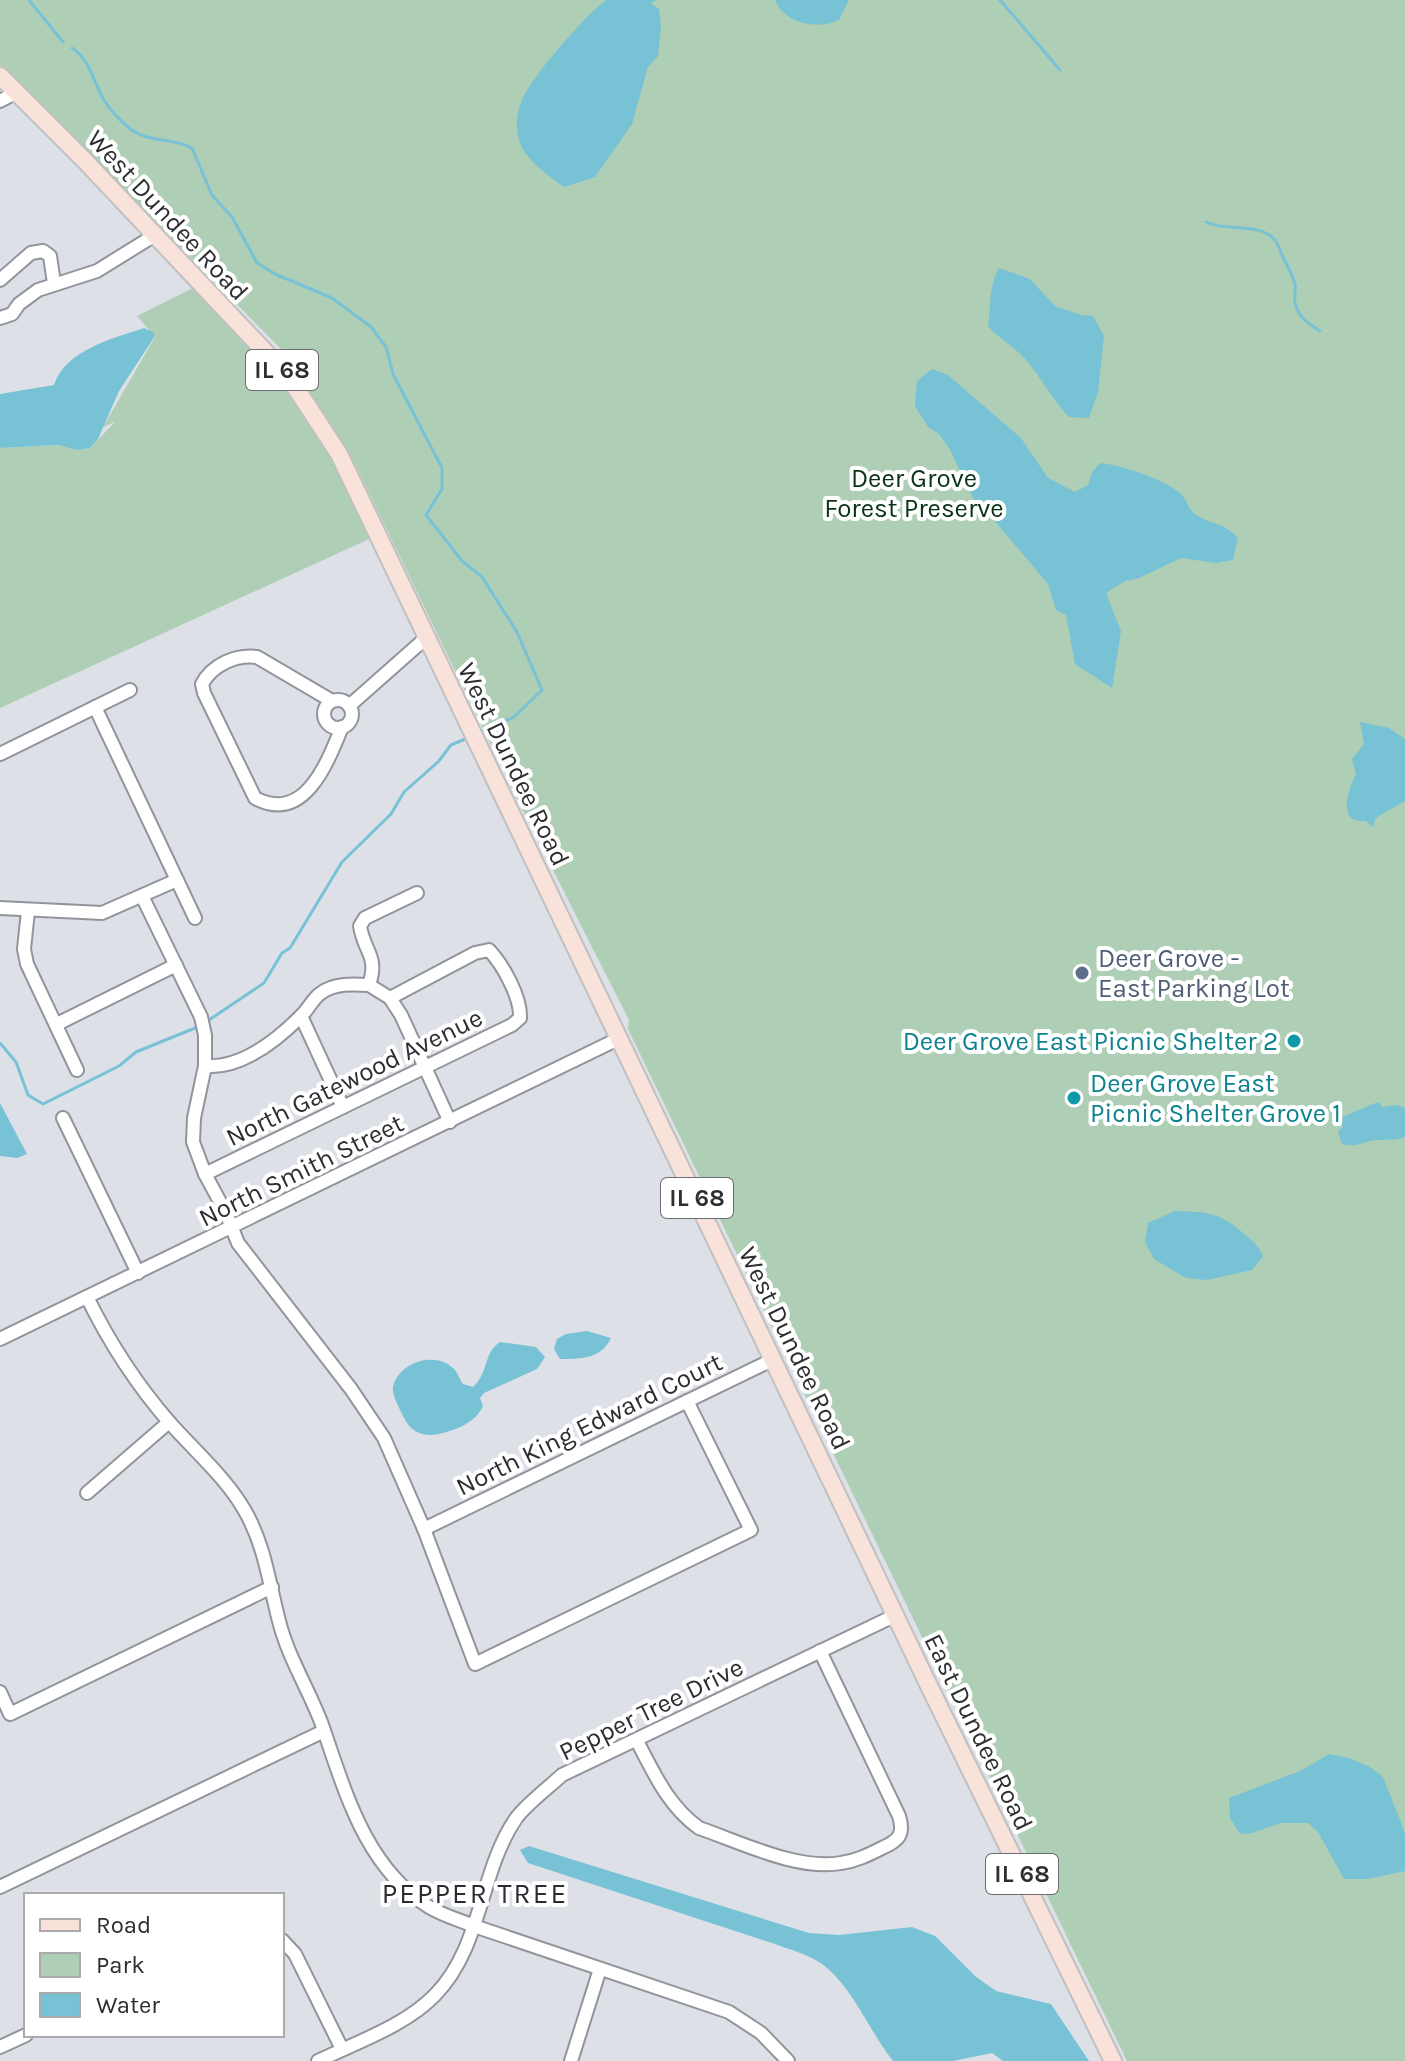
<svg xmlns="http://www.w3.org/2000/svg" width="1405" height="2061" font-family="Karla,sans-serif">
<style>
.green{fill:#aeceb5}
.water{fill:#78c2d6}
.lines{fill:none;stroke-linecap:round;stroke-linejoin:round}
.stream{stroke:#78c2d6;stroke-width:3}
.minor-casing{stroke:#92949b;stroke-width:16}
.major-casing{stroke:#c0c0c1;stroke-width:20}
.minor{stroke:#fff;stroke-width:12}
.major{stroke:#f8e2da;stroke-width:16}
.service-dot{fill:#5c6f8a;stroke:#fff;stroke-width:3}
.culture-dot{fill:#0f9aa8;stroke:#fff;stroke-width:3}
.labels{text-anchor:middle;stroke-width:8;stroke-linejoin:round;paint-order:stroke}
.shield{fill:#fff;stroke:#6c6d6f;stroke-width:2}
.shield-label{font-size:24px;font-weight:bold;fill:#2d2e31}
.street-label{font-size:26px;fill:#2d2e31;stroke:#fff}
.park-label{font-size:26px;fill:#083218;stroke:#fff}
.service-label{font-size:26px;fill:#4e5e75;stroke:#fff;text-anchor:start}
.culture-label{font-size:26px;fill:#0d838f;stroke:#fff;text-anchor:end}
.neighbourhood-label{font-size:28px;letter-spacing:2px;fill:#2b2c32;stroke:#fff}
</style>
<rect width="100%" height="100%" fill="#dee0e8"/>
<g class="green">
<polygon points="0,0 1405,0 1405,2061 1127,2061 628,1029 629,1020 523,811 356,466 282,350 0,65"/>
<polygon points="201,284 317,421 378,535 0,708 0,448 58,445 77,450 90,448 115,422 103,427 155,337 137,316"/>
</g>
<g class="water">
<path d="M606 0H656L651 3 659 9 661 27 658 56 648 67 632 124 595 177 564 187C549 176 526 160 520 143 515 129 516 114 522 100 533 75 584 17 606 0Z"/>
<path d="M775 0H849L839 20C817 30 785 24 775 0Z"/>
<path d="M999 268 1030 279 1055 306 1081 315 1093 316 1104 336 1098 392 1089 418 1069 417C1053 400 1042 379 1026 360 1015 347 999 339 988 326 991 306 989 285 999 268Z"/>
<path d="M144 328 153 332 155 336 119 391 98 439 90 448 77 450 58 445 0 448V394L54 385C65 350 114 338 144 328Z"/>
<path d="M932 369 948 375 1021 438 1048 478 1075 492 1088 485 1092 472 1100 463C1121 465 1164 479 1181 494 1187 500 1188 509 1195 514 1213 526 1222 521 1238 538L1233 560 1216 563 1181 558 1137 579 1125 581 1106 593 1121 631 1112 688 1075 664 1066 615 1056 610 1048 584 994 520 976 504 949 448 939 434 928 427 915 406 917 381Z"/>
<path d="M1360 722 1389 728 1405 739V801L1376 818 1372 827 1366 821C1336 823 1348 791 1356 774L1352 759 1364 744Z"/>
<path d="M1378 1102 1383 1107 1397 1105 1405 1108V1137C1394 1141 1388 1139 1377 1140 1363 1141 1358 1148 1342 1144L1338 1131 1343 1127 1339 1121 1342 1117Z"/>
<polygon points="0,1103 27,1154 17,1158 0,1156"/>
<path d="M1175 1211C1205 1212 1219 1212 1242 1232 1251 1240 1259 1245 1263 1257L1252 1270 1207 1280 1186 1278 1154 1259 1145 1242 1148 1223Z"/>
<path d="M587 1331 611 1338C601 1359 581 1359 560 1359L554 1349 557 1339 566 1334Z"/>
<path d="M500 1342 536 1347 545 1357 537 1369 484 1393 480 1398 483 1406C476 1422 458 1429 443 1433 420 1439 409 1431 400 1410 397 1403 392 1395 393 1387 399 1362 434 1351 453 1368 457 1371 460 1380 463 1384L473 1387C489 1373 483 1353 500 1342Z"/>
<polygon points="1329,1754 1349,1758 1370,1767 1383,1777 1405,1833 1405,1871 1368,1879 1344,1879 1318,1832 1308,1823 1281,1823 1252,1833 1240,1834 1230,1818 1229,1798 1300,1771"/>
<path d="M529 1846 809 1933 839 1935 912 1927 935 1936 975 1976 996 1991 1051 2004 1089 2061H1003L992 2053 953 2061H893C869 2031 853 1987 822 1964 808 1954 790 1950 775 1944L528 1863 520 1850Z"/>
</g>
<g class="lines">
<g class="stream">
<polyline points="29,0 63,42"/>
<polyline points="1000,0 1060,70"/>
<path d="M72 48C90 59 93 82 104 100 109 109 121 121 129 128 148 143 171 137 192 148L212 195 232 217 257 263 275 274 332 298 371 327 386 347 393 374 442 468V489L426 515 462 561 482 577 517 632 542 690 514 717 480 732"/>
<path d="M1206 222C1226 232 1255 222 1273 238 1277 242 1280 249 1282 255 1287 265 1292 274 1295 284 1296 291 1294 297 1295 303 1298 317 1309 324 1320 331"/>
<polyline points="206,1022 264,983 282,953 290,948 342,862 391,814 404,792 438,762 451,745 470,737"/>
<polyline points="0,1043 16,1062 28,1095 43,1104 119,1066 136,1052 200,1026"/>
</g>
<defs>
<g id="minor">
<polyline points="0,101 17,92"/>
<polyline points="0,280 31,253 43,251 50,256 54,283"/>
<polyline points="0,318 12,314 19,304 38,290 97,271 155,235"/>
<circle cx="338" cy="714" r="14"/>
<path d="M332 701 257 657C236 654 212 665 202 684L204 693 255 798C304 824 327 764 342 727"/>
<polyline points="349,706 427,637"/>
<polyline points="95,707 195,918"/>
<polyline points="0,754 130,690"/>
<polyline points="142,896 201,1017 205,1035 205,1066 194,1118 193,1142 205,1174 226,1213 238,1243 351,1389 384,1438 424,1529 475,1664 751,1530 687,1401"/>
<polyline points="0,908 102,913 177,880"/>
<polyline points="28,911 24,949 27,964 77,1070"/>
<polyline points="369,985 390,998 401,1015 450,1122"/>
<path d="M369 985C379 956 364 952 360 926L365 918 417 893"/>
<polyline points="301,1016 343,1107"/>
<polyline points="57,1024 176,965"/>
<path d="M205 1066C241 1069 276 1041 301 1016 308 1010 313 998 321 993 334 983 353 984 369 985"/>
<polyline points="63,1118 138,1273"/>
<path d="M205 1174 512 1025 520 1018C521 997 503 965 489 950L475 953 390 998"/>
<path d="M87 1297C110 1344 136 1384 170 1423 195 1451 227 1479 245 1511 265 1546 269 1583 279 1621 288 1657 308 1688 321 1722 345 1790 364 1866 429 1907 442 1915 459 1920 474 1926L729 2012 761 2033 788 2061"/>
<polyline points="0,1339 620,1038"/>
<polyline points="87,1493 169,1422"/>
<polyline points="424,1529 774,1359"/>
<polyline points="0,1692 10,1714 272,1587"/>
<path d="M637 1741C654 1773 668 1806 699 1828 740 1842 798 1871 841 1863 856 1861 868 1855 882 1848 898 1841 905 1835 899 1816L820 1651"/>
<polyline points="0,1887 324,1731"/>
<polyline points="282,1940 295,1954 342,2049"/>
<polyline points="0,2047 26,2035"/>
<path d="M318 2061C357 2042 405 2026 435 1995 483 1946 479 1871 517 1817 529 1802 548 1788 562 1775L896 1615"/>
<polyline points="571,2061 600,1969"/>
</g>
<polyline id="major" points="0,76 85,161 288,376 339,454 930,1688 1113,2061"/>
</defs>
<use href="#minor" class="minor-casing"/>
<use href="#major" class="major-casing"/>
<use href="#minor" class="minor"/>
<use href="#major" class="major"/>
</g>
<circle class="service-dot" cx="1082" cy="973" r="8"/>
<g class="culture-dot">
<circle cx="1294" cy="1041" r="8"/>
<circle cx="1074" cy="1098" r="8"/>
</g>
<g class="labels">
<g class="shield">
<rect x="246" y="350" width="72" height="40" rx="6"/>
<rect x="661" y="1178" width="72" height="40" rx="6"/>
<rect x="986" y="1854" width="72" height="40" rx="6"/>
</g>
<g class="shield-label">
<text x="282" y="378">IL 68</text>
<text x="697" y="1206">IL 68</text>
<text x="1022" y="1882">IL 68</text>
</g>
<g class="street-label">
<text transform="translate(168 215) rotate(47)" y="9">West Dundee Road</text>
<text transform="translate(514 764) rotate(64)" y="9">West Dundee Road</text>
<text transform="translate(354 1077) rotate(-26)" y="9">North Gatewood Avenue</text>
<text transform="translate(301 1170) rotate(-26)" y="9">North Smith Street</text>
<text transform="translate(795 1348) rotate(64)" y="9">West Dundee Road</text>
<text transform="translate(589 1424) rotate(-26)" y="9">North King Edward Court</text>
<text transform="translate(651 1709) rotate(-26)" y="9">Pepper Tree Drive</text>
<text transform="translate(979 1732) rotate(64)" y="9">East Dundee Road</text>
</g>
<g class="park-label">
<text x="914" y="487">Deer Grove<tspan x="914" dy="30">Forest Preserve</tspan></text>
</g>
<g class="service-label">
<text x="1098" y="967">Deer Grove -<tspan x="1098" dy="30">East Parking Lot</tspan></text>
</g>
<g class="culture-label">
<text x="1278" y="1050">Deer Grove East Picnic Shelter 2</text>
<text x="1090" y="1092" text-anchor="start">Deer Grove East<tspan x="1090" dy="30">Picnic Shelter Grove 1</tspan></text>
</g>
<g class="neighbourhood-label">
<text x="475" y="1903">PEPPER TREE</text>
</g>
</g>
<rect x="24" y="1893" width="260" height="144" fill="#ffffff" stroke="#ababad" stroke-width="2"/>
<rect x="40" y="1919" width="40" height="12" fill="#f8e2da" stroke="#ababad" stroke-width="2"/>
<text x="96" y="1933" font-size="24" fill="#2d2e31">Road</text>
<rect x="40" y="1953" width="40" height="24" fill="#aeceb5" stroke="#ababad" stroke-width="2"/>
<text x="96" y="1973" font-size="24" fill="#2d2e31">Park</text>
<rect x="40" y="1993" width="40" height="24" fill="#78c2d6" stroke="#ababad" stroke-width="2"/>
<text x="96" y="2013" font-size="24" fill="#2d2e31">Water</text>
</svg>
